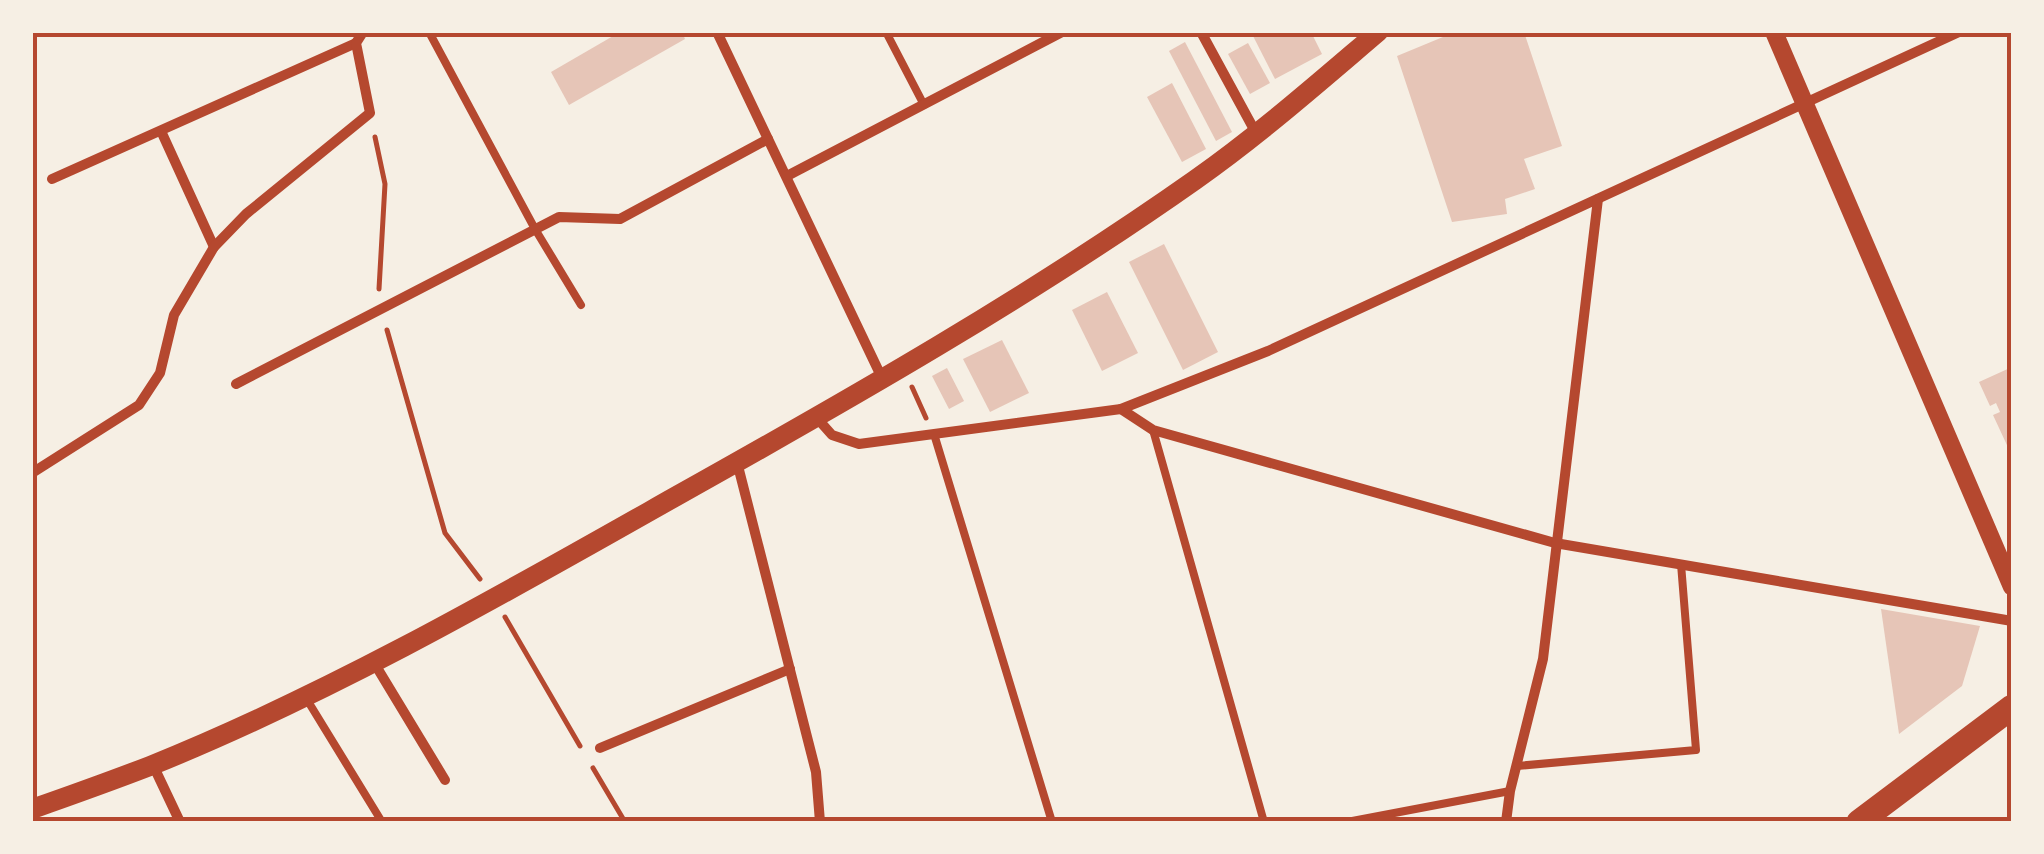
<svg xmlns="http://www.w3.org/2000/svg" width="2044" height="854" font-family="'Nunito Sans',sans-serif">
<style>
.building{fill:#e6c5b7}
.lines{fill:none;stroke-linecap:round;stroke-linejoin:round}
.path{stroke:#b5482f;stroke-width:5}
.service{stroke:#b5482f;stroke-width:8}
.minor{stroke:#b5482f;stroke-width:10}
.tertiary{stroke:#b5482f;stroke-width:18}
.secondary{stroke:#b5482f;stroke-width:20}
.primary{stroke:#b5482f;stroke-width:25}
.neatline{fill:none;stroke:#b5482f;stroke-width:4}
</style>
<rect width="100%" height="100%" fill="#f6efe4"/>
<g class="building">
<polygon points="620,32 682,32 685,39 569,105 551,72"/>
<polygon points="1251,32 1311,32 1322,54 1275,79"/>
<polygon points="1455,32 1524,32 1562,146 1524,159 1535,189 1505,199 1507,214 1452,222 1397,56"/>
<polygon points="1185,42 1232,132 1216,141 1169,51"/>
<polygon points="1248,43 1270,83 1250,94 1228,54"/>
<polygon points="1172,83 1206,149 1182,162 1147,97"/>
<polygon points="1164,244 1218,352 1183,370 1129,262"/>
<polygon points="1107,292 1138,353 1102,371 1072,310"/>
<polygon points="1002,340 1029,393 990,412 963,359"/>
<polygon points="2012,367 2012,456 1993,415 2000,412 1996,403 1990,406 1979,382"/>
<polygon points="947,368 964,401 949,409 932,376"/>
<polygon points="1881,609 1980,626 1962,686 1899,734"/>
</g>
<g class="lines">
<g class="path">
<polyline points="375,137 385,184 379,289"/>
<polyline points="387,330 445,533 480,579"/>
<polyline points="912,387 926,418"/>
<polyline points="505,617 580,746"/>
<polyline points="593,768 625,822"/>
</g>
<g class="service">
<polyline points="429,32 535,229 581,305"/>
<polyline points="886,32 924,105"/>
<polyline points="1153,430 1264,822"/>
<polyline points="934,434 1052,822"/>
<polyline points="306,698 382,822"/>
<polyline points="1517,766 1696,750 1681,564"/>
<polyline points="1347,822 1510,791"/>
</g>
<g class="minor">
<polyline points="717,32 882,378"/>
<polyline points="1201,32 1256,133"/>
<polyline points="161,131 214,247"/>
<polyline points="787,176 1062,32"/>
<polyline points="52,179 356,43"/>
<polyline points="236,384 559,217 620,219 768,139"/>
<polyline points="1121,409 1153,430 1555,543 2012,621"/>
<polyline points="816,417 832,435 859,444 1121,409 1268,351 1959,32"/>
<polyline points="737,462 816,772 820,822"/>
<polyline points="32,473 139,405 160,373 174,315 214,247 246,214 370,113 356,43 363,32"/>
<polyline points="373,661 445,780"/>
<polyline points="600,748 790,669"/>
<polyline points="153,765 180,822"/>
<polyline points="1506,822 1510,791 1543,659 1598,199"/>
</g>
<polyline class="tertiary" points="1774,32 2012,587"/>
<path class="secondary" d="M32 809C72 795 111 781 150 766 329 694 505 593 673 498 850 399 1029 297 1195 180 1259 135 1318 83 1378 32"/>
<polyline class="primary" points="1859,822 2012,707"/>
</g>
<rect width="2044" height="854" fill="none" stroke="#f6efe4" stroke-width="70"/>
<rect x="35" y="35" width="1974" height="784" class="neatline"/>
</svg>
